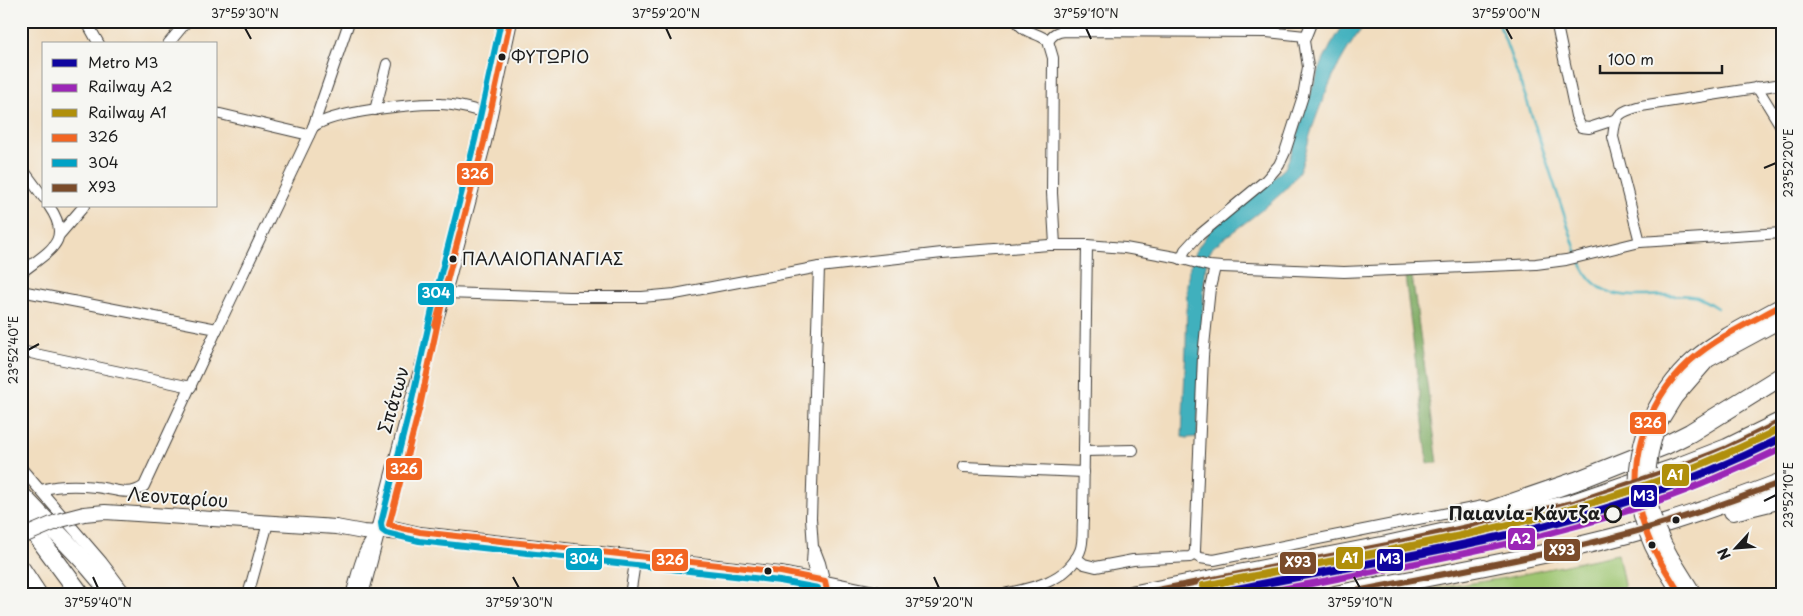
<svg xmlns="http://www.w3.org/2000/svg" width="1803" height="616" font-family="'Playpen Sans',sans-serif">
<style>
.green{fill:#9fc672;stroke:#5e7147}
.forest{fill:#7fab64;stroke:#4e6440}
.water{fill:#41b0bd;stroke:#2e666c}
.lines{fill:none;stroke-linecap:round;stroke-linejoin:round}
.stream{stroke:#41b0bd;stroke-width:2.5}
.street-casing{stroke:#3c3934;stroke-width:12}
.secondary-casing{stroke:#3c3934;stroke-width:16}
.highway-casing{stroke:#3c3934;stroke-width:20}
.street{stroke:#fff;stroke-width:10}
.secondary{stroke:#fff;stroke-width:14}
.highway{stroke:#fff;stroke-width:18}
.rail-casing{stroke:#1c1c1c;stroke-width:4.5}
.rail{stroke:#f6f6f2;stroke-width:2.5;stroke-dasharray:8;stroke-linecap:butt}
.secondary-bridge-casing{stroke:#3c3934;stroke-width:16;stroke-linecap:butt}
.secondary-bridge{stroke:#fff;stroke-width:14}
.bus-1-casing{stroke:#f6f6f2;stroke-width:10}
.bus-2-casing{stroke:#f6f6f2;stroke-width:10}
.bus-3-casing{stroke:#f6f6f2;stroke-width:10}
.bus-1{stroke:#f26522;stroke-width:6}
.bus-2{stroke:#01a2c5;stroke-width:6}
.bus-3{stroke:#7a4b2a;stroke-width:6}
.rail-1-casing{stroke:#f6f6f2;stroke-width:11}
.rail-2-casing{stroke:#f6f6f2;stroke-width:11}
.rail-1{stroke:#9b26b6;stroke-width:8}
.rail-2{stroke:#b08f0a;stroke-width:8}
.metro-1-casing{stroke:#f6f6f2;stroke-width:11}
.metro-1{stroke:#10069f;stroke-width:8}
.ticks{fill:none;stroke:#1c1c1c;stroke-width:2}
.bus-dot{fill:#1c1c1c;stroke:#f6f6f2;stroke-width:2}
.stop-dot{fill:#f6f6f2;stroke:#1c1c1c;stroke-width:2.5}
.labels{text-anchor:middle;stroke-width:4;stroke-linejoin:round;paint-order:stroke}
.bus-label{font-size:17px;fill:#1c1c1c;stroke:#f6f6f2;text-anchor:start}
.street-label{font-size:18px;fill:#1c1c1c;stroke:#f6f6f2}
.stop-label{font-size:18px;font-weight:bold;fill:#1c1c1c;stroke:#f6f6f2;text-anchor:end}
.line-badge{stroke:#f6f6f2;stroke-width:2}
.badge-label{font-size:14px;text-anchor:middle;font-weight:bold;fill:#fff}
.neatline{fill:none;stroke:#1c1c1c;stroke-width:2}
.ticks-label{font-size:12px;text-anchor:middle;fill:#1c1c1c}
</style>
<rect width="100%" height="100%" fill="#f6f6f2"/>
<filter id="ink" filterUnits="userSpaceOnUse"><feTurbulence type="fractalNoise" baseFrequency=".02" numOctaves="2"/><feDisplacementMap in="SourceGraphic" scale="10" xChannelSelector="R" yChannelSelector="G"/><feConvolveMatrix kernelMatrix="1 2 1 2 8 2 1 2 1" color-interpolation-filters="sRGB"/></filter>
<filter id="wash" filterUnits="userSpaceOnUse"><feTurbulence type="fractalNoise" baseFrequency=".0096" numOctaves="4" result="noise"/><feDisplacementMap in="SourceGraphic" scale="20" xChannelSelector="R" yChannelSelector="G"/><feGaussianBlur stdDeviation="1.12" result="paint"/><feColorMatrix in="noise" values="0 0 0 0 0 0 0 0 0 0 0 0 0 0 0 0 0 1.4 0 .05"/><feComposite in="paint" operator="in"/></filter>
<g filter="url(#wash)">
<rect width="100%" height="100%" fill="#f1ddbf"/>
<polygon class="green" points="1618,554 1626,595 1394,595 1505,578"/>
<polygon class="forest" points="1405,276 1412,276 1438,463 1428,463"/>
<path class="water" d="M1346 21H1368C1341 53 1326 89 1312 129 1307 144 1305 161 1297 175 1283 198 1235 229 1213 247L1207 258 1204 284 1197 437 1187 438 1182 437 1186 347 1187 285 1189 270 1195 252 1210 230 1264 187 1285 168 1290 156 1312 88 1323 61 1331 45Z"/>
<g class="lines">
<g class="stream">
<polyline points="1498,21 1527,101 1577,254"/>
<path d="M1579 259C1595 303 1631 296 1670 295 1679 295 1688 295 1697 297 1704 300 1711 304 1717 308"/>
</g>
</g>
</g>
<g filter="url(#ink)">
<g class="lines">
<defs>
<g id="street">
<polyline points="86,21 99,44"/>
<path d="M1017 21C1024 34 1038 32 1048 41L1053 58 1052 193 1055 245"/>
<polyline points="1556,21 1576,116 1581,127 1589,128 1614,120"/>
<path d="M1048 41C1053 34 1056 32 1065 31L1267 32 1305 36"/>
<polyline points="168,44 187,21"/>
<polyline points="1757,87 1782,128"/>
<polyline points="375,110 387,64"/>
<polyline points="216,113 309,135"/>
<path d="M313 127C330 112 416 103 441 104 457 104 474 110 490 114"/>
<polyline points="21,167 44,198"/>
<polyline points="60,234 84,206"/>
<polyline points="1640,242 1782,233"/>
<polyline points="1181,259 1185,250 1197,237 1266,180 1279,165 1285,152 1303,96 1308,67 1304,41 1312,21"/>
<polyline points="819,267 811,518 813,547 812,563 820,595"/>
<path d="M21 273C48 251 74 242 49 206"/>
<path d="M21 291 217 329 144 486C129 498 112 488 95 487 77 485 58 485 41 490"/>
<path d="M445 293 569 297H642L675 294 819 267 942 253 1049 245H1087L1125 248 1175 257 1209 266 1222 267 1344 272 1536 264 1566 260 1640 242 1613 137C1615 114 1619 112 1641 106L1782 84"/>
<polyline points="217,329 313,127 348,25"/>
<polyline points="21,351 191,387"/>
<polyline points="1084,451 1133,450"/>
<polyline points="963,467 1084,472"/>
<polyline points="21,468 102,562 127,595"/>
<polyline points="389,525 420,532 781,572 893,595"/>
<polyline points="815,550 820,563 828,595"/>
<polyline points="1194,554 1200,558 1214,560 1483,506"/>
<polyline points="1076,558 1084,564 1096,567 1133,560 1190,557 1194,554 1195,550 1203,356 1210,288 1215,267"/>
<polyline points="248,595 268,523"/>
<path d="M351 595C358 573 361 548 378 533L401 535 418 533"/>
<polyline points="630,595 636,556"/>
<path d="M998 595C1028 589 1067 583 1080 551 1084 542 1082 529 1083 520L1087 245"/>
</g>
<g id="secondary">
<polyline points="1659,424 1675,398 1708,360 1782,320"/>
<path d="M1645 430C1674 357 1718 340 1782 305"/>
<polyline points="84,514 105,512 137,514 336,527 363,532 378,533"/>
<polyline points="1672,558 1695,595"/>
<polyline points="1660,562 1681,595"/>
<polyline points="361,595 411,405 448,278 484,142 510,21"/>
</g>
<g id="highway">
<polyline points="21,495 85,562 113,595"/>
<polyline points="1733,511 1782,499"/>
<polyline points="21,514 81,595"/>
<polyline points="1474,516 1576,481 1664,446 1690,433 1782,376"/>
<polyline points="21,569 38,595"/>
<polyline points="21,594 22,595"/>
<polyline points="1131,595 1387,545 1523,515 1573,503 1678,467 1727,448 1782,421"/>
<path d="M1335 595C1434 575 1534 559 1631 533 1683 519 1732 501 1782 482"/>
</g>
</defs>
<use href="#street" class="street-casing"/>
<use href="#secondary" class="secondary-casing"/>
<use href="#highway" class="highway-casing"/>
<use href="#street" class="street"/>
<use href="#secondary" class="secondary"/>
<use href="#highway" class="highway"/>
<defs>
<g id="rail">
<polyline points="1319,576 1377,561"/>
<polyline points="1239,595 1275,588 1378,574"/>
</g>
</defs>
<use href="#rail" class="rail-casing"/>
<use href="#rail" class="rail"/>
<defs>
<g id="secondary-bridge">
<path d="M1659 424C1641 473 1646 514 1672 558"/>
<path d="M1645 430C1630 478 1635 517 1660 562"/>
<polyline points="21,537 61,520 84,514"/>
</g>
</defs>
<use href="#secondary-bridge" class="secondary-bridge-casing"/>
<use href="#secondary-bridge" class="secondary-bridge"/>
<defs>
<g id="bus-1">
<polyline points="442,303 420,406 389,525 420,532 781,572 825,581 828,595"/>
<polyline points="435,326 484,142 510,21"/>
<path d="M1681 595C1668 574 1654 554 1646 531 1623 472 1644 403 1690 361 1717 337 1751 322 1782 305"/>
</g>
<polyline id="bus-2" points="501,21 475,140 434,301 411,404 381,523 382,530 386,533 419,541 780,581 818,588 819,595"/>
<g id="bus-3">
<polyline points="1132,595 1387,545 1573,503 1678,467 1727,448 1782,421"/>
<path d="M1336 595C1435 575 1534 559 1630 533 1682 519 1732 501 1782 482"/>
</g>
</defs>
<use href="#bus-1" class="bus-1-casing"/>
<use href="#bus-2" class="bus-2-casing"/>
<use href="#bus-3" class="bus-3-casing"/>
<use href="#bus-1" class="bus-1"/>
<use href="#bus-2" class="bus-2"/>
<use href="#bus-3" class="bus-3"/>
<defs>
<path id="rail-1" d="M1250 595C1380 569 1512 547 1638 507 1688 491 1735 470 1782 448"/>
<path id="rail-2" d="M1203 586C1347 557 1495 536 1635 489 1684 473 1731 453 1778 430"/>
</defs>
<use href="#rail-1" class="rail-1-casing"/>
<use href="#rail-2" class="rail-2-casing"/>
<use href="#rail-1" class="rail-1"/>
<use href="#rail-2" class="rail-2"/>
<defs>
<path id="metro-1" d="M1206 595C1350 565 1499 545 1638 498 1688 481 1735 461 1782 438"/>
</defs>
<use href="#metro-1" class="metro-1-casing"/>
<use href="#metro-1" class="metro-1"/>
</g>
</g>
<path class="ticks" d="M245 28 251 39M666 28 671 39M1086 28 1091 39M1506 28 1512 39M1764 168 1776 163M28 350 39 344M1764 501 1776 495M93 577 98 588M513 577 519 588M934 577 939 588M1354 577 1360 588"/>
<g class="bus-dot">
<circle cx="502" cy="57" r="4.5"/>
<circle cx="453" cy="259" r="4.5"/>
<circle cx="1676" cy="520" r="4.5"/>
<circle cx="1652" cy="545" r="4.5"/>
<circle cx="768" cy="571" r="4.5"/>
</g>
<circle class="stop-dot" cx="1613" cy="514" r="8"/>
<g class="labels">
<g class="bus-label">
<text x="511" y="63">ΦΥΤΩΡΙΟ</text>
<text x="462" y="265">ΠΑΛΑΙΟΠΑΝΑΓΙΑΣ</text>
</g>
<g class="street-label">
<text transform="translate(394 400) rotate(-74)" y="6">Σπάτων</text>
<text transform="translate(178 498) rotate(4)" y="6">Λεονταρίου</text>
</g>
<g class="stop-label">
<text x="1600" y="520">Παιανία-Κάντζα</text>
</g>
</g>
<g class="line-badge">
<rect x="456" y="162" width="38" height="24" rx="5" fill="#f26522"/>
<rect x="417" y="282" width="38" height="24" rx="5" fill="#01a2c5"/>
<rect x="1629" y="411" width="38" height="24" rx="5" fill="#f26522"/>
<rect x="385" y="457" width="38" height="24" rx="5" fill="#f26522"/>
<rect x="1661" y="463" width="29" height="24" rx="5" fill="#b08f0a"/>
<rect x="1630" y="484" width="28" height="24" rx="5" fill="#10069f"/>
<rect x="1507" y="527" width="29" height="24" rx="5" fill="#9b26b6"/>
<rect x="1543" y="538" width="38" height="24" rx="5" fill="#7a4b2a"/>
<rect x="1335" y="546" width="29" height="24" rx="5" fill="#b08f0a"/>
<rect x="565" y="547" width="38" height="24" rx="5" fill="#01a2c5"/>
<rect x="1376" y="548" width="28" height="24" rx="5" fill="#10069f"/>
<rect x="651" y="548" width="38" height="24" rx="5" fill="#f26522"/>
<rect x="1279" y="551" width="38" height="24" rx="5" fill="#7a4b2a"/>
</g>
<g class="badge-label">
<text x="475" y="179">326</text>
<text x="436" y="298">304</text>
<text x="1648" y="428">326</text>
<text x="404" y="474">326</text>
<text x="1675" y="480">A1</text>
<text x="1644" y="501">Μ3</text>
<text x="1521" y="544">A2</text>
<text x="1562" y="555">X93</text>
<text x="1350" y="563">A1</text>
<text x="584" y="564">304</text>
<text x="1390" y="564">Μ3</text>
<text x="670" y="565">326</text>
<text x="1298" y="567">X93</text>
</g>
<rect width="1803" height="616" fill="none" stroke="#f6f6f2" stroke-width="55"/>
<rect x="42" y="42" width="175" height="165" fill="#f6f6f2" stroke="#9f9f9c"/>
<rect x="52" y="59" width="25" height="8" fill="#10069f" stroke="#9f9f9c"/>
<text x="88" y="68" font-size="15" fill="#1c1c1c">Metro Μ3</text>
<rect x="52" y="84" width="25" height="8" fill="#9b26b6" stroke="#9f9f9c"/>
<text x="88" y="92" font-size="15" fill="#1c1c1c">Railway A2</text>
<rect x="52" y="109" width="25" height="8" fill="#b08f0a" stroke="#9f9f9c"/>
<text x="88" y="118" font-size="15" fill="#1c1c1c">Railway A1</text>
<rect x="52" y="134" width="25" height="8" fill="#f26522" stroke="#9f9f9c"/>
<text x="88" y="142" font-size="15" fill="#1c1c1c">326</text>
<rect x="52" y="159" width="25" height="8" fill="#01a2c5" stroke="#9f9f9c"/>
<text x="88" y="168" font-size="15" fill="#1c1c1c">304</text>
<rect x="52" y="184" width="25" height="8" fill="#7a4b2a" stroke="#9f9f9c"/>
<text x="88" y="192" font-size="15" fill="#1c1c1c">X93</text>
<g transform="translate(1736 548) rotate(244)" stroke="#f6f6f2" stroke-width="4" paint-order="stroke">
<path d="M0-4L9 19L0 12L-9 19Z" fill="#1c1c1c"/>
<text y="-8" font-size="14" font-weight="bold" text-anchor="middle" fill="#1c1c1c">N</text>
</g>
<path d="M1600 65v8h122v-8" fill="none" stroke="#1c1c1c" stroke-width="2.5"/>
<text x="1608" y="65" font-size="15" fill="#1c1c1c" stroke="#f6f6f2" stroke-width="4" paint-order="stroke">100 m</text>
<rect x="28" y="28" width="1748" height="560" class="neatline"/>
<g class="ticks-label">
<text x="245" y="18">37°59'30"N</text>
<text x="666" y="18">37°59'20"N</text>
<text x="1086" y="18">37°59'10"N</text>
<text x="1506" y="18">37°59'00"N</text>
<text transform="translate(1789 163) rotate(-90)" y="4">23°52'20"E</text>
<text transform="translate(14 350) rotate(-90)" y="4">23°52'40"E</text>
<text transform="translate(1789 495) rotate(-90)" y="4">23°52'10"E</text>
<text x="98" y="607">37°59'40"N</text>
<text x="519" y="607">37°59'30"N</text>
<text x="939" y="607">37°59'20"N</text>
<text x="1360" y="607">37°59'10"N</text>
</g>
</svg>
